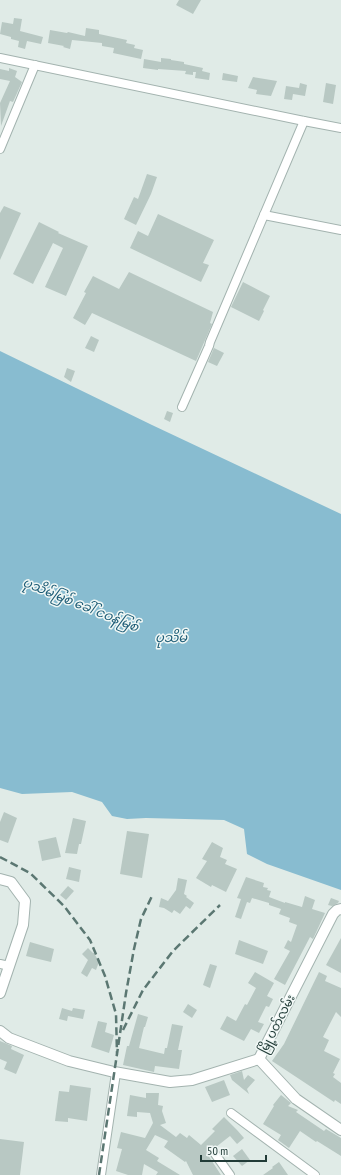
<svg xmlns="http://www.w3.org/2000/svg" width="341" height="1175" font-family="'PT Sans Narrow','Noto Sans Myanmar',sans-serif">
<style>
.water{fill:#88bcd0}
.building{fill:#b8c8c3}
.lines{fill:none;stroke-linecap:round;stroke-linejoin:round}
.minor-casing{stroke:#a3b3af;stroke-width:10}
.tertiary-casing{stroke:#a3b3af;stroke-width:12}
.minor{stroke:#fff;stroke-width:8}
.tertiary{stroke:#fff;stroke-width:10}
.rail{stroke:#5b7772;stroke-width:2.5;stroke-dasharray:8 4;stroke-linecap:butt}
.labels{text-anchor:middle;stroke-width:3;stroke-linejoin:round;paint-order:stroke}
.street-label{font-size:12px;fill:#213b37;stroke:#f0f7f5}
.water-label{font-size:13px;font-style:italic;fill:#1c5c76;stroke:#f0f7f5}
</style>
<rect width="100%" height="100%" fill="#e0ebe7"/>
<polygon class="water" points="0,351 152,425 341,514 341,890 267,864 247,854 244,829 224,820 146,818 127,819 112,816 102,802 72,792 22,794 0,788"/>
<g class="building">
<polygon points="179,0 201,0 193,14 176,5"/>
<polygon points="14,18 22,19 20,31 43,37 41,44 27,41 25,49 18,47 19,41 11,39 11,37 0,34 2,22 13,24"/>
<polygon points="86,28 99,30 99,34 127,40 126,43 135,45 134,48 143,50 141,59 113,53 114,48 102,46 102,43 72,40 70,49 63,47 64,46 48,43 50,30 67,33 68,32 85,36"/>
<polygon points="161,58 171,59 171,60 184,62 184,64 203,68 202,71 210,73 209,80 195,78 196,72 193,72 193,75 185,74 186,71 158,69 158,70 143,68 144,59 161,62"/>
<polygon points="9,68 17,71 15,77 22,82 13,102 10,101 1,126 0,103 10,81 0,79 0,69 9,71"/>
<polygon points="223,73 238,76 237,82 222,80"/>
<polygon points="253,77 277,81 271,96 256,94 257,90 248,88"/>
<polygon points="300,83 307,85 305,96 293,94 292,100 284,99 286,86 299,88"/>
<polygon points="326,83 336,85 333,104 323,102"/>
<polygon points="147,174 157,177 151,194 136,225 124,219 134,197 138,199"/>
<polygon points="4,206 21,213 0,260 0,213"/>
<polygon points="158,214 214,240 203,263 209,265 201,282 130,248 138,231 148,236"/>
<polygon points="39,222 59,232 58,233 88,246 66,296 45,287 63,248 53,243 33,284 13,274"/>
<polygon points="129,272 213,312 210,323 212,324 196,361 92,313 85,325 73,318 86,293 84,292 93,276 119,289"/>
<polygon points="243,282 270,296 263,310 264,311 259,321 231,307"/>
<polygon points="91,336 99,340 94,352 85,348"/>
<polygon points="214,348 224,353 217,366 208,362"/>
<polygon points="67,368 75,371 71,382 64,377"/>
<polygon points="167,411 173,413 170,422 164,419"/>
<polygon points="4,812 17,818 8,843 0,840 0,822"/>
<polygon points="73,818 86,821 81,844 79,844 77,854 65,853"/>
<polygon points="127,831 149,834 142,878 120,874"/>
<polygon points="56,837 61,857 42,861 38,841"/>
<polygon points="212,842 223,848 220,857 227,860 225,864 237,869 226,892 212,885 211,887 196,878 207,861 202,859"/>
<polygon points="69,867 81,870 79,882 66,879"/>
<polygon points="246,877 264,883 263,887 268,888 267,890 271,891 269,897 285,903 285,902 302,907 305,896 315,900 312,909 325,913 313,939 310,937 285,985 274,979 290,951 284,948 288,940 291,942 297,925 289,922 290,918 279,914 281,909 269,905 269,903 252,898 250,903 247,902 241,919 235,917 241,899 237,898"/>
<polygon points="178,878 187,880 184,894 187,896 186,897 194,903 190,909 186,906 180,914 174,910 172,913 164,908 159,907 161,898 168,901 176,890"/>
<polygon points="68,886 74,891 66,900 60,895"/>
<polygon points="331,898 339,901 338,903 332,906 328,905"/>
<polygon points="341,938 341,973 326,965"/>
<polygon points="239,940 268,951 263,964 235,954"/>
<polygon points="30,942 54,949 51,962 26,956"/>
<polygon points="88,948 93,953 94,953 99,962 96,970 92,968 87,977 81,973 88,960 82,954"/>
<polygon points="210,964 217,966 210,988 203,985"/>
<polygon points="255,972 274,983 267,996 273,999 269,1007 266,1006 258,1022 264,1024 259,1033 251,1029 244,1041 220,1029 227,1016 236,1021 245,1004 247,1005 256,988 248,983"/>
<polygon points="319,972 327,976 325,981 341,988 341,1017 336,1012 323,1037 329,1040 324,1051 340,1059 333,1073 335,1074 333,1077 341,1083 341,1104 335,1100 334,1102 272,1061 284,1044"/>
<polygon points="188,1004 197,1010 192,1018 183,1012"/>
<polygon points="62,1008 72,1011 73,1008 85,1010 83,1019 68,1016 67,1021 59,1019"/>
<polygon points="138,1014 148,1017 145,1027 144,1027 139,1048 164,1054 165,1048 167,1048 172,1024 183,1026 178,1050 182,1050 179,1069 155,1066 154,1072 123,1065 127,1046 129,1046"/>
<polygon points="98,1021 107,1023 105,1032 114,1035 109,1053 91,1047"/>
<polygon points="0,1041 12,1046 11,1049 24,1055 16,1074 4,1069 7,1062 0,1059"/>
<polygon points="242,1071 244,1080 248,1075 255,1080 247,1089 249,1094 232,1080 230,1075"/>
<polygon points="224,1080 230,1095 212,1102 205,1087"/>
<polygon points="70,1085 91,1088 87,1121 68,1118 68,1122 55,1121 59,1091 69,1092"/>
<polygon points="146,1093 159,1093 158,1105 163,1106 162,1111 166,1123 160,1125 176,1137 180,1133 187,1138 189,1135 201,1145 215,1131 212,1129 224,1117 237,1130 244,1138 237,1144 230,1136 216,1147 212,1146 208,1149 208,1155 221,1175 193,1175 186,1161 185,1162 164,1147 168,1141 155,1135 146,1150 159,1158 157,1161 180,1175 156,1175 158,1172 144,1164 142,1175 128,1175 116,1171 122,1149 117,1148 121,1132 145,1138 153,1123 150,1113 137,1112 137,1117 127,1116 130,1095 146,1098"/>
<polygon points="281,1095 291,1103 288,1106 298,1110 296,1112 324,1131 326,1129 341,1138 341,1156 317,1141 316,1142 300,1131 289,1148 278,1140 281,1135 263,1124 274,1106 273,1105"/>
<polygon points="0,1139 24,1142 20,1175 0,1175"/>
<polygon points="242,1149 250,1160 242,1166 233,1156"/>
<polygon points="279,1162 288,1175 263,1175 273,1168 272,1167"/>
</g>
<g class="lines">
<defs>
<g id="minor">
<polyline points="0,58 304,121 341,128"/>
<polyline points="0,149 35,65"/>
<polyline points="264,215 341,230"/>
<polyline points="182,407 209,346 210,342 304,121"/>
<polyline points="0,964 9,966"/>
<polyline points="231,1113 315,1175"/>
<polyline points="213,1151 230,1175"/>
<polyline points="101,1175 116,1073"/>
</g>
<g id="tertiary">
<polyline points="0,879 11,882 25,901 23,925 0,993"/>
<polyline points="341,909 337,910 333,914 259,1059 296,1099 341,1130"/>
<polyline points="0,1031 9,1038 69,1061 114,1072 170,1082 192,1080 259,1059"/>
</g>
</defs>
<use href="#minor" class="minor-casing"/>
<use href="#tertiary" class="tertiary-casing"/>
<use href="#minor" class="minor"/>
<use href="#tertiary" class="tertiary"/>
<g class="rail">
<polyline points="0,857 30,873 64,906 90,940 105,976 116,1014 117,1054 126,993 134,949 141,919 153,894"/>
<polyline points="123,1030 143,990 173,951 220,905"/>
<polyline points="99,1175 117,1054"/>
</g>
</g>
<g class="labels">
<g class="street-label">
<text transform="translate(277 1024) rotate(-63)" y="4">မြို့ပတ်လမ်း</text>
</g>
<g class="water-label">
<text transform="translate(81 604) rotate(22)" y="5">ပုသိမ်မြစ် ခေါ် ငဝန်မြစ်</text>
<text x="171" y="642">ပုသိမ်</text>
</g>
</g>
<path d="M201 1155v6h65v-6" fill="none" stroke="#213b37" stroke-width="2"/>
<text x="207" y="1155" font-size="12" fill="#213b37" stroke="#f0f7f5" stroke-width="3" paint-order="stroke">50 m</text>
</svg>
